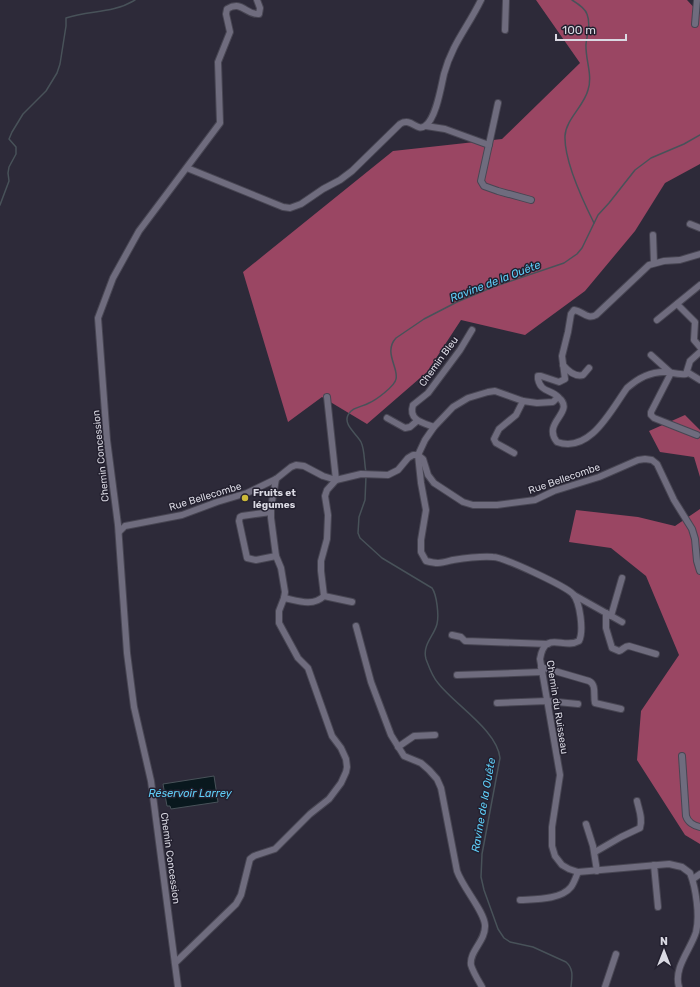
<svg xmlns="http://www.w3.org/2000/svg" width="700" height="987" font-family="Rubik,sans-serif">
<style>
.forest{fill:#9a4663}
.water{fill:#09181e;stroke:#485259}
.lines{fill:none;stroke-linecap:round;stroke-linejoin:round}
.stream{stroke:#485259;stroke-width:1.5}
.minor-casing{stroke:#484653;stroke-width:8}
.minor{stroke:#6f6c7e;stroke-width:6}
.poi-dot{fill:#ccb939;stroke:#23202f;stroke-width:1.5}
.labels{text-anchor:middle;stroke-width:3;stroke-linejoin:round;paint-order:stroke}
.street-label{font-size:10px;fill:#dad9e3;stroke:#23202f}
.poi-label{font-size:10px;font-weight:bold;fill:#dad9e3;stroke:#23202f;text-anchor:start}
.water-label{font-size:11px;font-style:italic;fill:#5fcef8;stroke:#23202f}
</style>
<rect width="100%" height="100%" fill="#2d2a39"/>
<g class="forest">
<polygon points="536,0 687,0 700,14 700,164 665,183 635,231 585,291 525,335 461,320 427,372 367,424 322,397 288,422 243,272 393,151 502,139 580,63"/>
<polygon points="685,415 700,430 700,477 694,457 660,452 649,431"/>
<polygon points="700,509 700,844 685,835 637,760 641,711 679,655 646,576 611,548 569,542 576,510 638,517 675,526"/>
</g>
<polygon class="water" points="214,776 218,802 171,809 170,806 167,806 163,784"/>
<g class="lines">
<g class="stream">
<path d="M572 0C577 3 585 8 587 14 591 25 587 34 586 44 585 59 593 75 588 90 584 106 566 119 565 136 564 161 583 201 594 223"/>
<path d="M0 205 9 181 8 173 9 167 16 154V147L9 139 12 132 23 114 46 91 57 73 60 64 66 26V18C90 10 112 14 135 0"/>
<path d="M366 472C364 463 365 450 361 442 357 434 343 425 348 415 352 407 362 407 369 403 376 400 395 386 396 379 399 368 383 352 396 338L424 319 457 302 493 287 564 263 577 254 582 248 598 215 609 203 635 170 651 158 684 144 700 135"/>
<path d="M366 476 365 500 359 517 358 533 360 538 382 558 432 588C437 595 439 616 437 624 434 636 422 645 426 659 429 667 432 676 438 683 455 705 497 730 500 758L482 854 481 877 484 890 498 929 504 938 510 942 533 947 566 962C574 969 572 977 571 987"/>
</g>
<defs>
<g id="minor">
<polyline points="695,24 697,0"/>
<polyline points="505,30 506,0"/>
<polyline points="498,103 481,181 484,186 498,191 531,200"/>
<polyline points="426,126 445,129 489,145"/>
<path d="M187 168 283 207 290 208 301 204 323 189 340 180 352 171 400 124C412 117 416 132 425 126 436 119 441 87 444 74 452 44 468 27 481 0"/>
<polyline points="690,224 700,228"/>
<polyline points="653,235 654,263"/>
<polyline points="677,304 695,322 694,340 700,347"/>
<polyline points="657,320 700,285"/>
<polyline points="651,355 671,373 651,412 651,415 654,418 697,435"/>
<path d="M563 365C568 371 575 377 583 375L589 368"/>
<polyline points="687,372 700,380"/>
<path d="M558 397C577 412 541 422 557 442 590 454 611 410 627 388 638 378 651 371 667 372 673 373 680 375 686 374L690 361 700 352"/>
<polyline points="387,418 405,428 410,427 417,421"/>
<path d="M434 427C423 423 408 420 413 405L428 393 460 350 472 330"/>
<polyline points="514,453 496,443 494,439 499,429 516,415 523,401"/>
<polyline points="271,512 242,516 240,517 239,521 247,558 256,560 276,556"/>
<polyline points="119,532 125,526 182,515 217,502 247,493 276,479 291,467 296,465 304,466 323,476 336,480 361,474 388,475 398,470 408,458 413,455 418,455 423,459 428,475 434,483 463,502 473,505 497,505 535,500 554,491 599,477 638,460 645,459 652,460 657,464 674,500 692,529 695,539 697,561 700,571"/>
<polyline points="574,595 622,622"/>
<polyline points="324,596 352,602"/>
<path d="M284 598C298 601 313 607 324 596L321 571V561L327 539 328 515 325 496 327 490 336 480 327 397"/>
<path d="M606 613V628L612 648 619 651C623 650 624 646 629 646L656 654"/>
<polyline points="611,616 622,578"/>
<path d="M356 626 371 682 391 735 404 756 421 763 429 770 437 779 441 788 457 871C463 888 484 911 485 925 486 941 469 951 471 965 473 972 478 980 482 987"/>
<polyline points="452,635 461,637 465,641 548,644"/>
<path d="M541 667 589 681C597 685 593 695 595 703L621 709"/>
<polyline points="457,675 542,672"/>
<polyline points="497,703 547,701 578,704"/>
<polyline points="398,747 414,736 435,735"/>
<path d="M682 756 686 816C688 822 694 826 700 827"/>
<polyline points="586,824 593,846 597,871"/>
<path d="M595 852 621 837 640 828C643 819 639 810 637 801"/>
<polyline points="654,865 658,907"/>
<polyline points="693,879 700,874"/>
<path d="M520 900C534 899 561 900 571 887 574 883 576 877 578 872"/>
<polyline points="175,963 236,904 241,895 250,859 254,856 275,849 310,814 329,799 341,783 346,772 347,767 346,759 341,748 332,736 308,668 298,658 279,623 279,611 284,598 285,592 281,568 276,556 271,518 271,507 276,479"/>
<path d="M178 987 151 781 134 707 127 653 118 525 107 440 98 318 113 278 139 231 220 123 218 62 230 32 226 14 227 9C243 0 245 15 259 14L260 8 257 0"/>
<polyline points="605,987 616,954"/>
<path d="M679 987C673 968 691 949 696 932 700 916 696 888 690 873L682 867 669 864 578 872 569 869 562 865 555 856 552 846V827L560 775 540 659C545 629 563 650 579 641 584 631 580 602 573 594 565 586 504 557 493 557 480 556 466 558 453 560 449 561 443 563 438 563 435 563 430 562 426 561L421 552V540L426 510 421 483 418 455 425 440 434 427 453 407 468 398 488 392 495 391 523 401 537 403 553 402 558 397C551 389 541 393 538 379V376H541L559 382 565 379 562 356 568 332 571 314 574 310C583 311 587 320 596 315L649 265 664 261 680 260 700 254"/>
</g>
</defs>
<use href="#minor" class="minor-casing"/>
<use href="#minor" class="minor"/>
</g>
<circle class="poi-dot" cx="245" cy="498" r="4"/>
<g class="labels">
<g class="street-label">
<text transform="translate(438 361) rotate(-54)" y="4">Chemin Bleu</text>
<text transform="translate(100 456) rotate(-96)" y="4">Chemin Concession</text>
<text transform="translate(564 478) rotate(-19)" y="4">Rue Bellecombe</text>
<text transform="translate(205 496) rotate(-17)" y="4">Rue Bellecombe</text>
<text transform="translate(558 707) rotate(81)" y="4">Chemin du Ruisseau</text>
<text transform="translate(171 858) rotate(82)" y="4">Chemin Concession</text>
</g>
<g class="poi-label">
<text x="253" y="496">Fruits et<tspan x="253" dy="12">légumes</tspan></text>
</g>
<g class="water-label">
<text transform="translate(495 281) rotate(-21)" y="4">Ravine de la Ouête</text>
<text x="190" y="797">Réservoir Larrey</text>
<text transform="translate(483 805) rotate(-80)" y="4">Ravine de la Ouête</text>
</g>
</g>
<g transform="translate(664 951)" stroke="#23202f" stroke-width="3" paint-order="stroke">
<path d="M0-3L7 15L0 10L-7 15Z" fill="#dad9e3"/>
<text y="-6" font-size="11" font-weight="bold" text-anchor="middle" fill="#dad9e3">N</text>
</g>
<path d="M556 34v6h70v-6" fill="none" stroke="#dad9e3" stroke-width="2"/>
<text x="562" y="34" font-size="12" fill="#dad9e3" stroke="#23202f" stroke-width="3" paint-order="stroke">100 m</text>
</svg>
